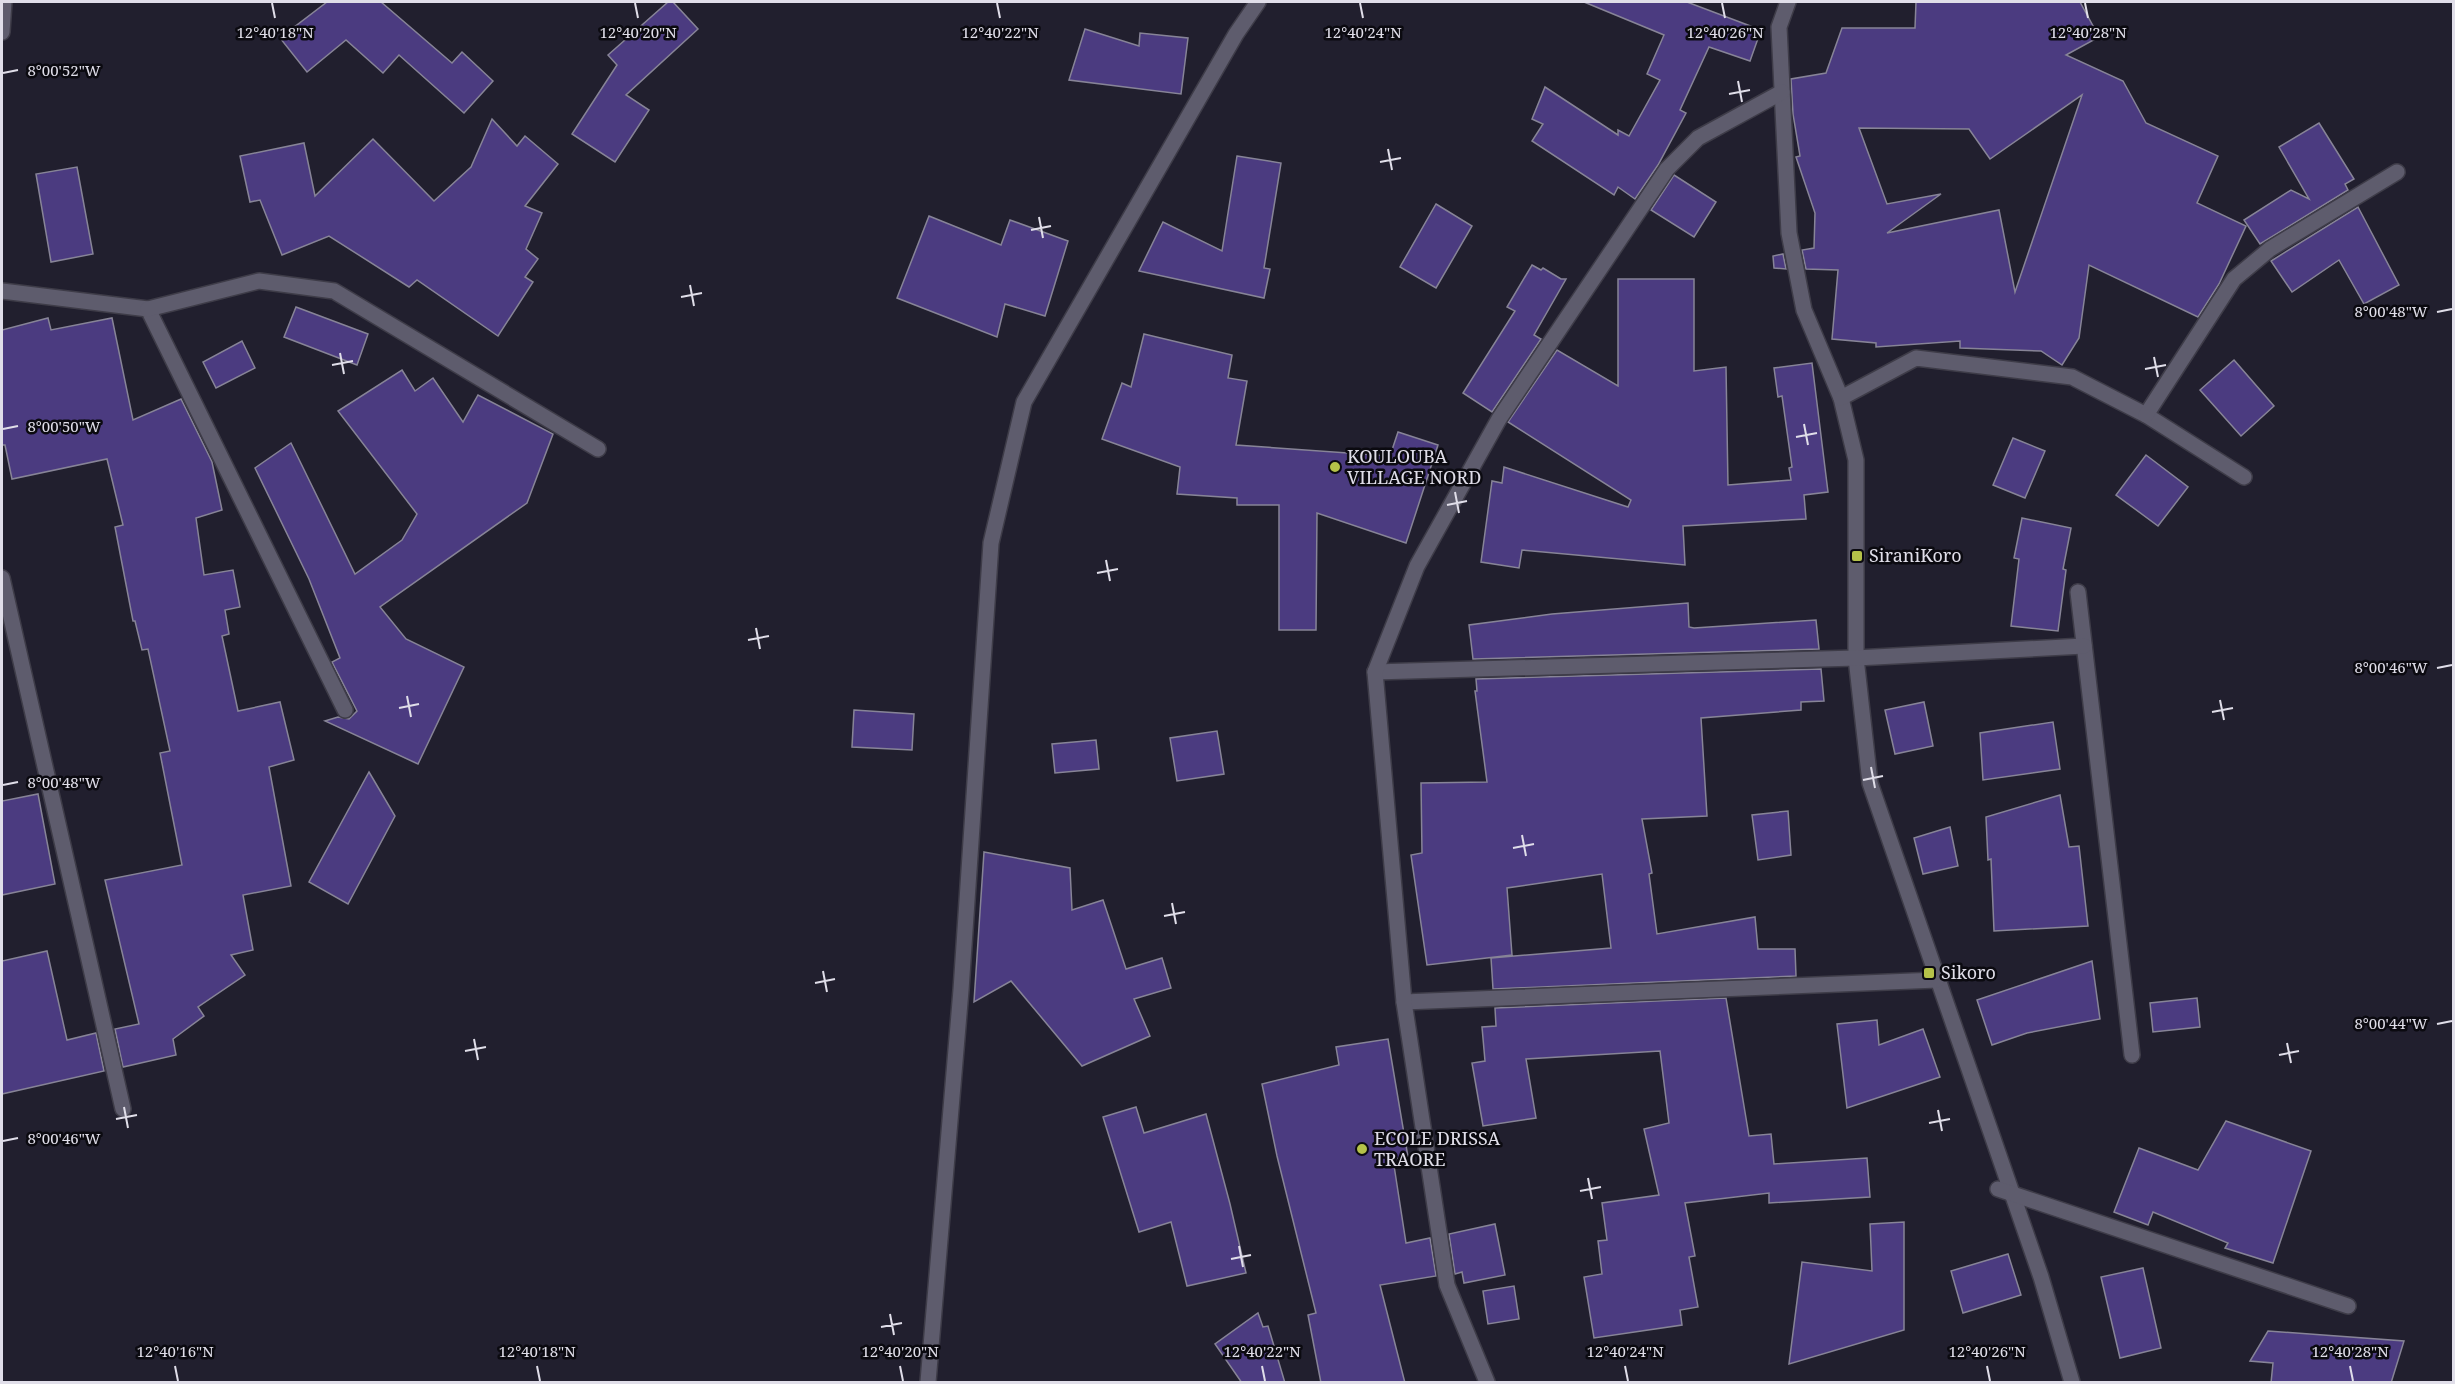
<svg xmlns="http://www.w3.org/2000/svg" width="2455" height="1384" font-family="'Noto Serif',serif">
<style>
.building{fill:#4b3b80;stroke:#878497;stroke-width:1.5;fill-rule:evenodd}
.lines{fill:none;stroke-linecap:round;stroke-linejoin:round}
.street-casing{stroke:#3e3c48;stroke-width:18}
.street{stroke:#5e5c6d;stroke-width:15}
.ticks{fill:none;stroke:#e0dee9;stroke-width:2}
.poi-dot{fill:#b5c249;stroke:#0b0a10;stroke-width:2}
.labels{text-anchor:middle;stroke-width:5;stroke-linejoin:round;paint-order:stroke}
.poi-label{font-size:18px;fill:#e0dee9;stroke:#0b0a10;text-anchor:start}
.ticks-label{font-size:15px;text-anchor:middle;fill:#e0dee9;stroke:#0b0a10;stroke-width:5;stroke-linejoin:round;paint-order:stroke}
</style>
<rect width="100%" height="100%" fill="#211f2e"/>
<g class="building">
<polygon points="327,2 381,2 452,63 462,52 493,81 464,113 399,55 383,73 346,40 307,72 280,38"/>
<polygon points="668,2 673,2 698,29 626,95 649,110 615,162 572,134 617,65 608,55"/>
<polygon points="1584,2 1687,2 1761,30 1750,61 1709,47 1680,110 1686,113 1658,165 1635,199 1618,187 1614,195 1532,141 1543,124 1532,119 1545,87 1618,135 1618,130 1629,136 1660,80 1647,74 1664,35"/>
<path d="M1916 2H2080L2099 37 2066 55 2123 81 2146 123 2218 156 2197 203 2246 226 2219 284 2198 317 2089 265 2079 338 2062 365 2041 351 1960 348V341L1876 347V343L1832 339 1838 270 1806 269 1802 250 1814 248 1815 213 1796 157 1800 156 1793 114 1791 79 1826 73 1842 28H1915ZM2082 95 2015 292 1999 210 1887 233 1941 194 1887 204 1859 128 1969 129 1990 159Z"/>
<polygon points="1085,29 1139,46 1140,33 1188,38 1181,94 1069,80"/>
<polygon points="492,119 517,146 525,136 558,164 525,206 542,213 526,249 538,259 525,277 533,282 498,336 417,280 409,287 329,236 282,255 260,200 250,202 240,156 304,143 315,196 373,139 434,201 471,167"/>
<polygon points="2319,123 2354,179 2345,184 2348,190 2260,244 2244,220 2291,190 2309,199 2279,147"/>
<polygon points="1237,156 1281,163 1264,268 1270,269 1264,298 1139,271 1163,222 1222,251"/>
<polygon points="77,167 93,254 51,262 36,174"/>
<polygon points="1674,175 1716,202 1694,237 1651,210"/>
<polygon points="1436,204 1472,226 1436,288 1400,267"/>
<polygon points="2358,207 2399,285 2364,304 2339,260 2292,292 2271,261"/>
<polygon points="929,216 1001,245 1010,220 1068,241 1045,316 1005,304 997,337 897,298"/>
<polygon points="1783,254 1786,269 1774,268 1773,256"/>
<polygon points="1532,265 1541,270 1543,268 1561,279 1566,279 1534,335 1541,339 1492,412 1463,393 1515,311 1507,307"/>
<polygon points="1618,279 1694,279 1694,371 1726,367 1728,485 1791,480 1789,468 1792,467 1782,396 1778,397 1774,368 1812,363 1828,492 1804,495 1806,519 1683,526 1685,565 1522,550 1519,568 1481,562 1492,481 1502,483 1504,467 1628,507 1631,500 1508,422 1557,350 1618,386"/>
<polygon points="296,307 368,334 357,365 284,337"/>
<polygon points="48,318 51,330 112,318 133,420 181,399 212,462 222,510 196,518 204,575 233,570 240,607 225,610 229,634 222,636 238,711 280,702 294,760 269,767 291,886 243,895 253,950 231,955 245,975 198,1007 204,1016 173,1039 176,1055 123,1067 115,1029 139,1024 105,880 182,865 160,753 170,751 148,649 142,650 135,621 133,621 115,527 123,525 107,459 12,479 5,445 2,445 2,330"/>
<polygon points="1144,334 1232,355 1228,378 1247,381 1236,445 1390,456 1398,432 1438,445 1406,543 1317,513 1316,630 1279,630 1279,505 1237,505 1237,498 1177,494 1180,467 1102,439 1122,383 1131,387"/>
<polygon points="242,341 255,368 216,388 203,362"/>
<polygon points="2234,360 2274,406 2241,436 2200,390"/>
<polygon points="402,370 415,391 433,378 463,422 478,395 553,434 527,503 380,607 406,639 464,667 418,764 325,721 338,717 349,719 357,711 332,662 340,658 309,579 255,468 291,443 355,574 402,540 417,514 338,411"/>
<polygon points="2013,438 2045,451 2025,498 1993,485"/>
<polygon points="2146,455 2188,487 2158,526 2116,495"/>
<polygon points="2022,518 2071,528 2063,569 2066,570 2058,631 2011,626 2019,559 2014,558"/>
<polygon points="1688,603 1689,627 1694,628 1816,620 1819,649 1473,659 1469,625 1552,614"/>
<polygon points="1821,669 1824,701 1801,702 1801,710 1701,718 1707,816 1642,819 1652,873 1649,874 1657,934 1755,917 1758,949 1795,949 1796,976 1493,989 1491,958 1611,948 1602,874 1507,888 1512,955 1427,965 1411,855 1422,853 1421,783 1487,782 1475,691 1477,691 1476,679"/>
<polygon points="1924,702 1933,746 1895,754 1885,710"/>
<polygon points="854,710 914,714 912,750 852,747"/>
<polygon points="2053,722 2060,769 1983,780 1980,733"/>
<polygon points="1217,731 1224,774 1177,781 1170,738"/>
<polygon points="1096,740 1099,769 1055,773 1052,744"/>
<polygon points="369,772 395,816 348,904 309,882"/>
<polygon points="38,794 55,884 2,895 2,801"/>
<polygon points="2060,795 2069,847 2079,846 2088,926 1994,931 1991,859 1988,860 1986,817"/>
<polygon points="1788,811 1791,855 1758,860 1752,815"/>
<polygon points="1950,827 1958,866 1923,874 1914,838"/>
<polygon points="984,852 1070,868 1072,910 1103,900 1126,969 1162,958 1171,988 1134,999 1150,1036 1082,1066 1011,981 974,1002"/>
<polygon points="47,951 67,1040 96,1033 104,1071 2,1094 2,961"/>
<polygon points="2092,961 2100,1019 2027,1033 1992,1045 1977,1000"/>
<polygon points="1726,998 1749,1136 1771,1134 1774,1164 1867,1158 1870,1197 1769,1203 1769,1193 1685,1203 1695,1256 1689,1257 1698,1307 1680,1310 1682,1325 1594,1338 1584,1277 1602,1274 1598,1241 1607,1240 1602,1203 1659,1195 1644,1129 1669,1123 1660,1051 1526,1059 1536,1118 1483,1126 1472,1063 1485,1061 1482,1027 1496,1026 1495,1008"/>
<polygon points="2197,998 2200,1027 2153,1032 2150,1003"/>
<polygon points="1877,1020 1879,1045 1923,1029 1940,1077 1847,1108 1837,1024"/>
<polygon points="1388,1039 1408,1157 1393,1159 1406,1243 1430,1238 1436,1276 1380,1285 1405,1383 1321,1383 1308,1315 1316,1313 1277,1156 1262,1084 1339,1065 1336,1047"/>
<polygon points="1136,1107 1144,1133 1206,1114 1230,1204 1246,1273 1187,1286 1171,1222 1139,1232 1103,1117"/>
<polygon points="2226,1121 2311,1151 2273,1263 2225,1248 2228,1243 2153,1212 2148,1225 2114,1212 2139,1148 2198,1170"/>
<polygon points="1904,1222 1904,1330 1789,1364 1802,1262 1872,1271 1870,1224"/>
<polygon points="1495,1224 1505,1275 1464,1283 1462,1272 1455,1274 1449,1234"/>
<polygon points="2008,1254 2021,1295 1963,1313 1951,1271"/>
<polygon points="2143,1268 2161,1348 2120,1358 2101,1277"/>
<polygon points="1514,1286 1519,1319 1488,1324 1483,1291"/>
<polygon points="1258,1313 1263,1327 1268,1326 1285,1383 1242,1383 1215,1344"/>
<polygon points="2268,1331 2404,1341 2391,1383 2271,1383 2273,1363 2250,1361"/>
</g>
<g class="lines">
<defs>
<g id="street">
<polyline points="1788,2 1779,27 1789,233 1804,310 1841,398 1856,460 1856,658 1870,783 2041,1277 2072,1382"/>
<polyline points="2,32 4,2"/>
<polyline points="2,291 148,309 345,710"/>
<polyline points="148,309 259,281 334,291 598,449"/>
<polyline points="1841,398 1916,358 2072,377 2146,415 2244,477"/>
<polyline points="2146,415 2234,279 2270,249 2397,172"/>
<polyline points="2,578 123,1109"/>
<polyline points="2078,592 2132,1055"/>
<polyline points="1375,672 1856,658 2084,646"/>
<polyline points="1404,1002 1937,980"/>
<polyline points="1998,1189 2348,1306"/>
<polyline points="928,1382 961,990 991,543 1024,402 1236,34 1258,2"/>
<polyline points="1487,1382 1447,1285 1404,1002 1375,672 1417,566 1499,419 1667,169 1698,138 1782,92"/>
</g>
</defs>
<use href="#street" class="street-casing"/>
<use href="#street" class="street"/>
</g>
<path class="ticks" d="M272 3 275 18M635 3 638 18M997 3 1000 18M1360 3 1363 18M1722 3 1725 18M2085 3 2088 18M3 73 18 70M1738 81 1742 102M1729 94 1750 90M1388 149 1392 170M1380 162 1401 158M1039 217 1043 238M1031 230 1051 226M690 285 694 306M681 297 702 293M2437 312 2452 309M340 353 344 374M2154 357 2158 377M332 365 353 361M2145 369 2166 365M1804 424 1808 445M3 429 18 426M1796 437 1817 433M1455 492 1459 513M1447 505 1467 501M1106 560 1110 581M1097 573 1118 569M756 628 760 649M748 640 769 636M2437 668 2452 665M407 696 411 717M2220 700 2224 720M399 708 419 704M2212 712 2233 708M1871 767 1875 788M1863 780 1883 776M3 785 18 782M1522 835 1526 856M1513 848 1534 844M1172 903 1176 924M1164 916 1185 912M823 971 827 992M815 983 835 979M2437 1024 2452 1021M474 1039 478 1060M2287 1043 2291 1063M465 1051 486 1047M2279 1055 2299 1051M124 1107 128 1128M1938 1110 1942 1131M116 1119 137 1115M1929 1123 1950 1119M3 1141 18 1138M1588 1178 1592 1199M1580 1191 1601 1187M1239 1246 1243 1267M1231 1259 1251 1255M890 1314 894 1335M881 1327 902 1323M175 1366 178 1381M537 1366 540 1381M900 1366 903 1381M1262 1366 1265 1381M1625 1366 1628 1381M1987 1366 1990 1381M2350 1366 2353 1381"/>
<g class="poi-dot">
<circle cx="1335" cy="467" r="6"/>
<rect x="1851" y="550" width="12" height="12" rx="3"/>
<rect x="1923" y="967" width="12" height="12" rx="3"/>
<circle cx="1362" cy="1149" r="6"/>
</g>
<g class="labels">
<g class="poi-label">
<text x="1347" y="463">KOULOUBA<tspan x="1347" dy="21">VILLAGE NORD</tspan></text>
<text x="1869" y="562">SiraniKoro</text>
<text x="1941" y="979">Sikoro</text>
<text x="1374" y="1145">ECOLE DRISSA<tspan x="1374" dy="21">TRAORE</tspan></text>
</g>
</g>
<g class="ticks-label">
<text x="275" y="38">12°40'18"N</text>
<text x="638" y="38">12°40'20"N</text>
<text x="1000" y="38">12°40'22"N</text>
<text x="1363" y="38">12°40'24"N</text>
<text x="1725" y="38">12°40'26"N</text>
<text x="2088" y="38">12°40'28"N</text>
<text x="64" y="76">8°00'52"W</text>
<text x="2391" y="317">8°00'48"W</text>
<text x="64" y="432">8°00'50"W</text>
<text x="2391" y="673">8°00'46"W</text>
<text x="64" y="788">8°00'48"W</text>
<text x="2391" y="1029">8°00'44"W</text>
<text x="64" y="1144">8°00'46"W</text>
<text x="175" y="1357">12°40'16"N</text>
<text x="537" y="1357">12°40'18"N</text>
<text x="900" y="1357">12°40'20"N</text>
<text x="1262" y="1357">12°40'22"N</text>
<text x="1625" y="1357">12°40'24"N</text>
<text x="1987" y="1357">12°40'26"N</text>
<text x="2350" y="1357">12°40'28"N</text>
</g>
<rect width="2455" height="1384" fill="none" stroke="#e0dee9" stroke-width="6"/>
</svg>
